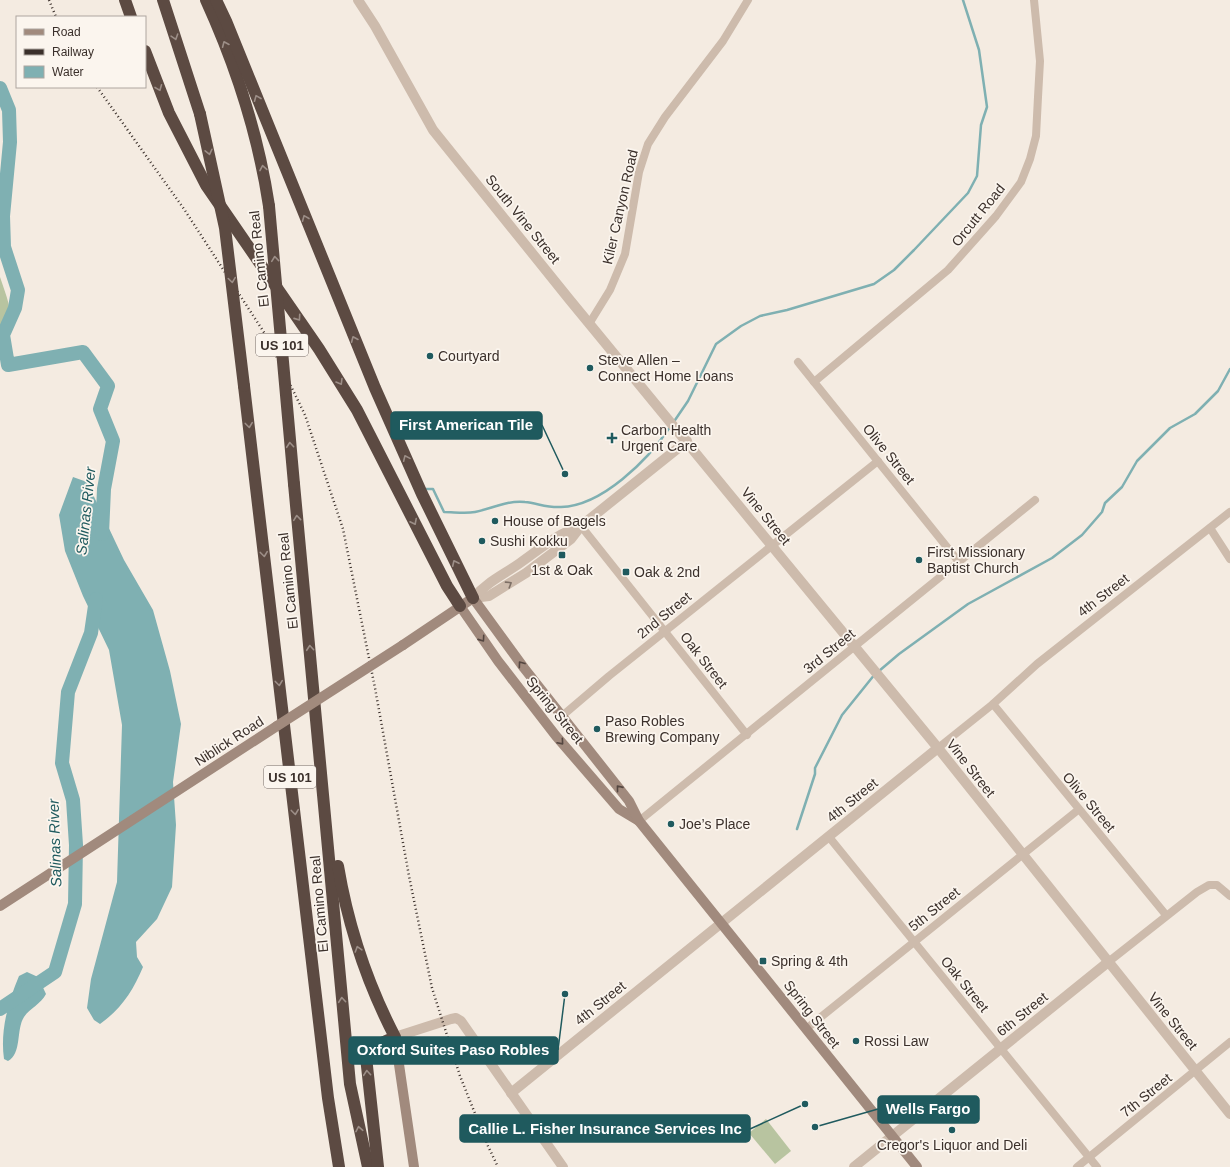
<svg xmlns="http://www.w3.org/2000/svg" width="1230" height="1167" font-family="Arial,sans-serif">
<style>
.green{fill:#b8c4a0}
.water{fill:#7fb0b2}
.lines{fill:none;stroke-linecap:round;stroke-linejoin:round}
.stream{stroke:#7fb0b2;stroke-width:2.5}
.river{stroke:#7fb0b2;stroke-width:14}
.minor{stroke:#cdbbac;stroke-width:8}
.tertiary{stroke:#cdbbac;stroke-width:10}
.secondary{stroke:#a18a7d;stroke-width:10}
.motorway{stroke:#5c4a42;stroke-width:12}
.rail{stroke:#3b302b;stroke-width:2.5;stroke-dasharray:1 3;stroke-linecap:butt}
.secondary-bridge{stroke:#a18a7d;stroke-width:10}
.motorway-bridge{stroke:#5c4a42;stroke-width:12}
.oneway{stroke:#9c8e87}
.oneway2{stroke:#7d6f65}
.oneway3{stroke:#544640}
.poi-dot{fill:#1f5a5e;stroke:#fbf5ee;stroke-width:1.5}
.labels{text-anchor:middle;stroke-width:3.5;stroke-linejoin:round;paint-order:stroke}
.shield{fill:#fbf5ee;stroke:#756b66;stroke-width:1}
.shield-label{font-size:13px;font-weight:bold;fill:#3b302b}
.street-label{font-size:14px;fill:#3b302b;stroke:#fbf5ee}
.poi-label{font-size:14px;fill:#3b302b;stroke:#fbf5ee;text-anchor:start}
.water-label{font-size:15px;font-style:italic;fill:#1f5a5e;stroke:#fbf5ee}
.leader{fill:none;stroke:#1f5a5e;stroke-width:1.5}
.callout-dot{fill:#1f5a5e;stroke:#fbf5ee;stroke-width:1.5}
.callout{fill:#1f5a5e;stroke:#1f5a5e;stroke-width:1.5}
.callout-label{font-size:15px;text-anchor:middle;font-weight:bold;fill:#fff}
</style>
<rect width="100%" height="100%" fill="#f4ebe1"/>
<g class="green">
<path d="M0 277C11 310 15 313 0 346Z"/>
<polygon points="766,1119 791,1151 775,1164 749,1133"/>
</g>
<g class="water">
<path d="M73 477 87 482 124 560 153 610 170 671 181 724 173 782 176 825 172 887 157 919 136 942 137 957 143 967C133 991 121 1009 100 1024L94 1020 87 1008 91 979 117 882 122 725 109 650 83 596 65 551 59 515Z"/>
<path d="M27 972 38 977 46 994C41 1004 30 1008 24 1017 16 1029 22 1054 8 1061L4 1059C0 1031 8 1002 19 976Z"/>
</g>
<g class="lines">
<g class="stream">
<polyline points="673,423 688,401 716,344 741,326 760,316 787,310 874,284 894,270 914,250 968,193 977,176 981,125 987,107 979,50 963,0"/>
<path d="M424 489H433L444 512C454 512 465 514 475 512 491 509 507 500 525 502 537 503 547 508 561 507 602 506 648 460 670 427"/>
<polyline points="879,671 899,654 968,604 1052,558 1082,535 1102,512 1105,503 1122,487 1137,461 1170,428 1195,414 1218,391 1230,369"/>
<polyline points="797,829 815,774 815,768 842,715 875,674"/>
</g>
<g class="river">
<polyline points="0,88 9,110 10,142 3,216 4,247 18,290 15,308 3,335 8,365 83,352 108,386 100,409 113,441 104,489 102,534"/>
<polyline points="0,1009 55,972 75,904 76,845 73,800 62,763 68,692 91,633 96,599"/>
</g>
<g class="minor">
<polyline points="589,324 610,290 625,254 639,172 648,144 665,117 723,41 748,0"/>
<polyline points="798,362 959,562"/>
<polyline points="814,382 948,270 996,216 1021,182 1030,159 1036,136 1038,97 1040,61 1034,0"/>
<polyline points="581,526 747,735"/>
<polyline points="1210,528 1230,559"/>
<polyline points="993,704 1166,915"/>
<polyline points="562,716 609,676 878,461"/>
<polyline points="938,748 993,704 1037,664 1230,512"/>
<polyline points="639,821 1035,500"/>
<polyline points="829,837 1097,1167"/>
<polyline points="1107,963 1197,892 1209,885 1217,885 1230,896"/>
<polyline points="806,1029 1078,810"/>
<polyline points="1077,1167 1230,1042"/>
</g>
<g class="tertiary">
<polyline points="358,0 375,26 433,130 569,299 938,748 1230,1114"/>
<polyline points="473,598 489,596 526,573 571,539 581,526 687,441"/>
<path d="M473 598C487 582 503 575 520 563 540 549 558 533 581 526"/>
<polyline points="395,1037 451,1019 456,1018 461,1021 563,1167"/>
<polyline points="511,1093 938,748"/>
<polyline points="854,1167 1107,963"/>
</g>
<g class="secondary">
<polyline points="460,606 498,661 556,736 619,809 639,821"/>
<polyline points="403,645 473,598 524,668 629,801 639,821 917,1167"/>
<polyline points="0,906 277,726"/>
<polyline points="395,1037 414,1167"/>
</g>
<g class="motorway">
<polyline points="125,0 131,17"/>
<polyline points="163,0 200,114"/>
<path d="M206 0C237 68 258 133 269 206"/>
<polyline points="216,0 226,21 375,388 422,494 473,598"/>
<polyline points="145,51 169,113 206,185 319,349 357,410 447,586 460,606"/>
<polyline points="244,386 328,1098 339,1167"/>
<polyline points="294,484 350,1084 368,1167"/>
<path d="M338 866C348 925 367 983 395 1037L373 1047 366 1057 378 1167"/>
</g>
<g class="rail">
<polyline points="49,0 56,17"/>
<polyline points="97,87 184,209 267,337 305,415 343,529 375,688 409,876 432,988 460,1076 488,1146 498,1167"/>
</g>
<polyline class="secondary-bridge" points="277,726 403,645"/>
<g class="motorway-bridge">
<polyline points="200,114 225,228 244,386"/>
<polyline points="269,206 294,484"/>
</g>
</g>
<defs><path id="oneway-chevron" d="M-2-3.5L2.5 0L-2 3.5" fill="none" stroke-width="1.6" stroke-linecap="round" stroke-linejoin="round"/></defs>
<g class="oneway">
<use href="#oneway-chevron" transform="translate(175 37) rotate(72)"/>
<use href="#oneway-chevron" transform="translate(225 44) rotate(-113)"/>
<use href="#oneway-chevron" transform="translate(159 88) rotate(68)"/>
<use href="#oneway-chevron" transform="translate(257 98) rotate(-112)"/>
<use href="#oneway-chevron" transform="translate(209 152) rotate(77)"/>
<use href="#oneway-chevron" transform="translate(263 168) rotate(-100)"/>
<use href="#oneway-chevron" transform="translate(305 218) rotate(-112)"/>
<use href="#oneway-chevron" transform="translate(275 259) rotate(-96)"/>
<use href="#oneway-chevron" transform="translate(232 280) rotate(82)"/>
<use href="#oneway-chevron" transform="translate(298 318) rotate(55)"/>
<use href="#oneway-chevron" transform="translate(354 339) rotate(-113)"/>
<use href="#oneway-chevron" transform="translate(340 382) rotate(59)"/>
<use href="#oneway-chevron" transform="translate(249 425) rotate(83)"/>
<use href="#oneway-chevron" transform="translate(290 445) rotate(-95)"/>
<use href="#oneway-chevron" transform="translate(406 458) rotate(-114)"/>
<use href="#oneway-chevron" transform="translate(297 518) rotate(-96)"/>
<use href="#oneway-chevron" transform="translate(414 522) rotate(63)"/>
<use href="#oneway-chevron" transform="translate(264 554) rotate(83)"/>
<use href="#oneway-chevron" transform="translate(455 563) rotate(-115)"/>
<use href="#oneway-chevron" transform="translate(310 648) rotate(-95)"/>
<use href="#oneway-chevron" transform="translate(279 683) rotate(83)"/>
<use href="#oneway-chevron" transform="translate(295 812) rotate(83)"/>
<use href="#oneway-chevron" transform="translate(358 949) rotate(-107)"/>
<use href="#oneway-chevron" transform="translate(342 1000) rotate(-95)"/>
<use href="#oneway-chevron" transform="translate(367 1073) rotate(-95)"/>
<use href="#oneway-chevron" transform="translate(359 1129) rotate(-101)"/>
</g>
<use class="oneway2" href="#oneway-chevron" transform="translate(509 584) rotate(-32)"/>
<g class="oneway3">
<use href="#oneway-chevron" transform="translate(482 639) rotate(55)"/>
<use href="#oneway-chevron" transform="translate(521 664) rotate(-126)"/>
<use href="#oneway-chevron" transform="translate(561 742) rotate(49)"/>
<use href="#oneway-chevron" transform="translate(619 788) rotate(-129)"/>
</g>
<g class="poi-dot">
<circle cx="430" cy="356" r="4"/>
<circle cx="590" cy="368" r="4"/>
<path d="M610 432h4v4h4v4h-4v4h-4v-4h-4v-4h4z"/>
<circle cx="495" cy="521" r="4"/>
<circle cx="482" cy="541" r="4"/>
<rect x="558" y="551" width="8" height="8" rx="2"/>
<circle cx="919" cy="560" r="4"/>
<rect x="622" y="568" width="8" height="8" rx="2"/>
<circle cx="597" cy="729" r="4"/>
<circle cx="671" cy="824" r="4"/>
<rect x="759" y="957" width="8" height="8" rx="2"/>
<circle cx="856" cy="1041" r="4"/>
<circle cx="952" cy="1130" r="4"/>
</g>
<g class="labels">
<g class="shield">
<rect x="256" y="334" width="52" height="22" rx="3"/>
<rect x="264" y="766" width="52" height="22" rx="3"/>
</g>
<g class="shield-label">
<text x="282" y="350">US 101</text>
<text x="290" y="782">US 101</text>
</g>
<g class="street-label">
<text transform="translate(620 207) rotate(-77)" y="5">Kiler Canyon Road</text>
<text transform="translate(978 215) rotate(-51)" y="5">Orcutt Road</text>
<text transform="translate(523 219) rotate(51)" y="5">South Vine Street</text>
<text transform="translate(259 259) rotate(-96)" y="5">El Camino Real</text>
<text transform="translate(889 454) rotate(51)" y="5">Olive Street</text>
<text transform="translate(766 516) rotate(51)" y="5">Vine Street</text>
<text transform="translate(288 581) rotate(-96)" y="5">El Camino Real</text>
<text transform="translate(1103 595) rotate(-38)" y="5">4th Street</text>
<text transform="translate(664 615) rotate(-39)" y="5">2nd Street</text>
<text transform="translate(829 651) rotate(-39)" y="5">3rd Street</text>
<text transform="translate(704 660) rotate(52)" y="5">Oak Street</text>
<text transform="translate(555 710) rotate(51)" y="5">Spring Street</text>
<text transform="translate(229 741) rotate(-33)" y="5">Niblick Road</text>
<text transform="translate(971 768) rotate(52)" y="5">Vine Street</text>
<text transform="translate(852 800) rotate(-39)" y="5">4th Street</text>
<text transform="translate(1089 802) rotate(50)" y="5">Olive Street</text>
<text transform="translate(319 904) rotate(-95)" y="5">El Camino Real</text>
<text transform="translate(934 909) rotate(-39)" y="5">5th Street</text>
<text transform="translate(965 984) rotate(51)" y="5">Oak Street</text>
<text transform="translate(600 1003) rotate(-39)" y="5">4th Street</text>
<text transform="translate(812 1014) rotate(52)" y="5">Spring Street</text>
<text transform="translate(1022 1014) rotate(-39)" y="5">6th Street</text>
<text transform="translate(1173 1021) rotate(51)" y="5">Vine Street</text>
<text transform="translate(1146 1095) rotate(-39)" y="5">7th Street</text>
</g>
<g class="poi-label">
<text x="438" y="361">Courtyard</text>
<text x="598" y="365">Steve Allen –<tspan x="598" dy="16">Connect Home Loans</tspan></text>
<text x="621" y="435">Carbon Health<tspan x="621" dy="16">Urgent Care</tspan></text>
<text x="503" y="526">House of Bagels</text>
<text x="490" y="546">Sushi Kokku</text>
<text x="927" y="557">First Missionary<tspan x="927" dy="16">Baptist Church</tspan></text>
<text x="562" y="575" text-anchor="middle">1st &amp; Oak</text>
<text x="634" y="577">Oak &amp; 2nd</text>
<text x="605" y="726">Paso Robles<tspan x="605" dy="16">Brewing Company</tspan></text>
<text x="679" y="829">Joe’s Place</text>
<text x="771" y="966">Spring &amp; 4th</text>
<text x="864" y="1046">Rossi Law</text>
<text x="952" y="1150" text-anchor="middle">Cregor's Liquor and Deli</text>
</g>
<g class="water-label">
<text transform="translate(86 511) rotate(-84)" y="5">Salinas River</text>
<text transform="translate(55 843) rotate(-92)" y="5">Salinas River</text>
</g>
</g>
<path class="leader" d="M565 474L542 425M565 994L558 1050M815 1127L878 1109M805 1104L750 1129"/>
<g class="callout-dot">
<circle cx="565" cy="474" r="4"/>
<circle cx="565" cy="994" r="4"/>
<circle cx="815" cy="1127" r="4"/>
<circle cx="805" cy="1104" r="4"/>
</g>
<g class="callout">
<rect x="391" y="412" width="151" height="27" rx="4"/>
<rect x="349" y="1037" width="209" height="27" rx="4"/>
<rect x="878" y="1096" width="101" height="27" rx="4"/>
<rect x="460" y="1115" width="290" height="27" rx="4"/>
</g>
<g class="callout-label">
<text x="466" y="430">First American Tile</text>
<text x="453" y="1055">Oxford Suites Paso Robles</text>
<text x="928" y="1114">Wells Fargo</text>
<text x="605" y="1134">Callie L. Fisher Insurance Services Inc</text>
</g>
<rect x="16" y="16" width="130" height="72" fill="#fbf5ee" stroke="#aea6a0"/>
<rect x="24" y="29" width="20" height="6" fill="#a18a7d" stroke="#aea6a0"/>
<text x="52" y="36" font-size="12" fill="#3b302b">Road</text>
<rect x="24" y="49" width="20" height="6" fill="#3b302b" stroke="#aea6a0"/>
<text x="52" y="56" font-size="12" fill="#3b302b">Railway</text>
<rect x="24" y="66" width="20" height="12" fill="#7fb0b2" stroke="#aea6a0"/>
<text x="52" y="76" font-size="12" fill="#3b302b">Water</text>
</svg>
